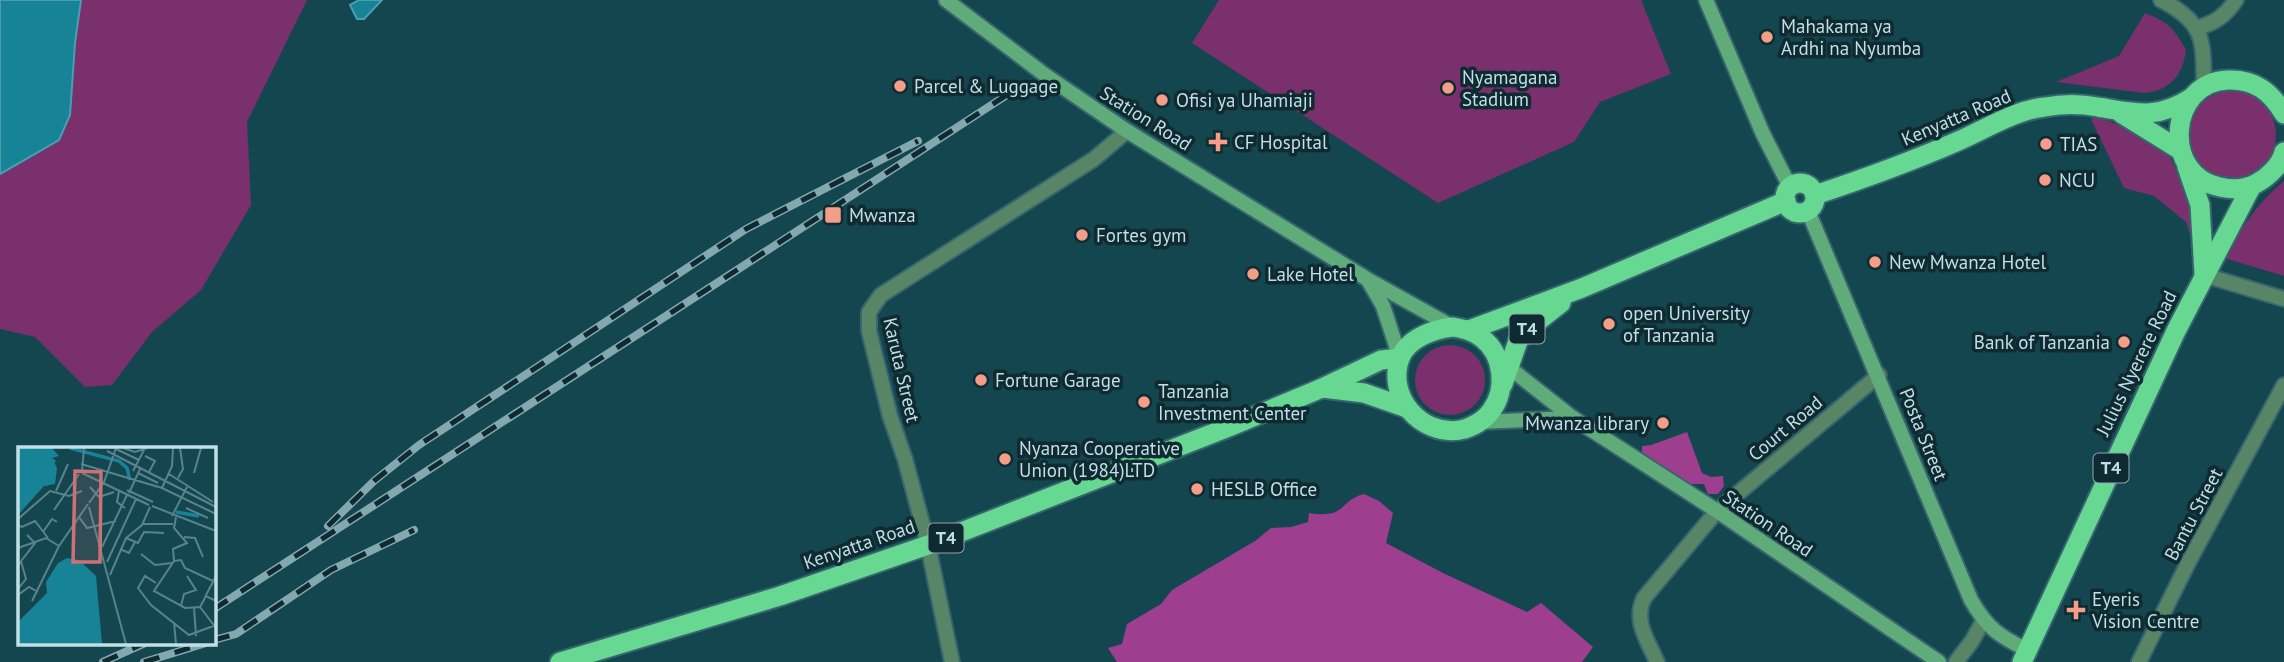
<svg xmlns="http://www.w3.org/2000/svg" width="2284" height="662" font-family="'PT Sans',sans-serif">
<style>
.green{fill:#79306d}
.forest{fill:#9d3f8e}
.water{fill:#168397;stroke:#499faf;stroke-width:2}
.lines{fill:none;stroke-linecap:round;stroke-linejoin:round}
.minor-casing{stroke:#36656e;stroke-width:18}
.secondary-casing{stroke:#36656e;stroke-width:18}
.trunk-casing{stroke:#36656e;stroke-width:23}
.minor{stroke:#578566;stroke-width:14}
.secondary{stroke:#5fac7a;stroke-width:14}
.trunk{stroke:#66d891;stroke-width:19}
.rail-casing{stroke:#83a8b0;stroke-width:8}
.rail{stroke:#0f2a30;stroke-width:5;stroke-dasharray:16;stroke-linecap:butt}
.poi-dot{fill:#f49e89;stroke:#0f2a30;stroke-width:2.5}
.labels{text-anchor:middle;stroke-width:7;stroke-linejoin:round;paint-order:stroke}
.shield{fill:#0f2a30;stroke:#8ba9af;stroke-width:2}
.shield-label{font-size:18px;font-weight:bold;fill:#c0dfe6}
.poi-label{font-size:19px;fill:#c0dfe6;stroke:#0f2a30;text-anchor:start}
.street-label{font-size:19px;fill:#c0dfe6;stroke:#0f2a30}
.inset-river{fill:none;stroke:#168397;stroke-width:3.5}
.inset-road{fill:none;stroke:#59838c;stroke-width:2}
.view{fill:#cd7174;fill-opacity:0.15;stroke:#cd7174;stroke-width:3.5}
.inset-edge{fill:none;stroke:#c0dfe6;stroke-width:3.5}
</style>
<rect width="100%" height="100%" fill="#144650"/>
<g class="green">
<polygon points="81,0 307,0 247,122 251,205 201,290 152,332 112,385 85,387 35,337 0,329 0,174 19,164 75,43"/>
<polygon points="1219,0 1641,0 1671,74 1600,102 1574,142 1438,203 1192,43"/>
<path d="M2145 13C2168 22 2174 28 2186 50 2183 76 2169 91 2144 93L2056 82 2119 56Z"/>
<circle cx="2232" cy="135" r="44"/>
<polygon points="2097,116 2134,132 2169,155 2190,199 2194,247 2186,222 2154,196 2124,188 2091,119"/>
<path d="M2284 181V276L2224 258C2241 229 2257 203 2284 181Z"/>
<circle cx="1450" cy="380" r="35"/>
</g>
<g class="forest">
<polygon points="1687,432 1702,473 1711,477 1723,476 1724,486 1718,494 1708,494 1704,484 1678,484 1646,461 1642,452 1642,446 1651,445"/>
<path d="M1364 494 1379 501 1393 513 1386 543 1443 573 1527 612 1541 603 1593 647 1582 662H1117L1108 648 1122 644 1127 624 1161 604 1172 590 1255 541 1271 528 1291 527 1308 522 1309 513C1347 519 1338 501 1364 494Z"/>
</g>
<g class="water">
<polygon points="0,0 81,0 75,43 70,115 59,140 0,174"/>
<polygon points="359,0 382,0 364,19 357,19 350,5"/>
</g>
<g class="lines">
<defs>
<g id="minor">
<path d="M2161 0C2206 23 2203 41 2204 87"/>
<path d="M2198 28C2216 22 2225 16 2236 0"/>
<polyline points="2204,275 2284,299"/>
<polyline points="952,662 928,545 905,459 890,416 869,331 869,312 881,295 1094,159 1127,131"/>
<path d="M1657 662C1648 641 1633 621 1644 598L1717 511 1879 375"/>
<polyline points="1956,662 1972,641 1983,621"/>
<polyline points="2139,662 2187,565 2284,385"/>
</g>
<g id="secondary">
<polyline points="946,0 1045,75 1127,131 1367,279 1453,327"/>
<polyline points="1706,0 1763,134 1790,187"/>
<path d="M1808 211 1971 600C1987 628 1999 636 2027 650"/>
<polyline points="1368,280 1383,306 1400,358"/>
<polyline points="1502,362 1573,418 1717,511 1939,662"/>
<polyline points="1479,422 1573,418"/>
</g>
<g id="trunk">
<polyline points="2122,114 2180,150"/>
<path d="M2284 114C2271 92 2255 79 2228 80 2168 82 2161 176 2220 187 2233 190 2245 190 2257 183 2268 177 2281 165 2284 152"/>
<polyline points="2187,167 2200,205 2204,274"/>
<circle cx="1800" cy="198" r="15"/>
<path d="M1815 195C1863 179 1910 162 1956 142 1984 130 2015 110 2045 107 2062 104 2082 104 2098 107 2136 113 2156 120 2191 98"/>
<path d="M1453 327C1464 329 1474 331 1482 338 1504 355 1507 390 1491 411 1484 421 1471 428 1460 430 1421 436 1386 397 1400 358 1408 338 1434 329 1453 327Z"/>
<polyline points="1469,330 1582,288 1786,201"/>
<polyline points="1503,384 1518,341 1528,329 1561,303"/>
<polyline points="1323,388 1364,393 1407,408"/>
<polyline points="560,662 780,596 928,545 1229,427 1322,388 1381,360 1400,358"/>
<polyline points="2022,662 2176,331 2251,187"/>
</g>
</defs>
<use href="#minor" class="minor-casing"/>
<use href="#secondary" class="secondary-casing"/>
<use href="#trunk" class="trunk-casing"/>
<use href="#minor" class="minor"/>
<use href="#secondary" class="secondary"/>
<use href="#trunk" class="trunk"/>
<defs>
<g id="rail">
<polyline points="328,526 374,481 419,445 746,229 918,141"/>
<polyline points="214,609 1016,89"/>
<polyline points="214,640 236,634 331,570 414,530"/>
<polyline points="103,662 145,643"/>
<polyline points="144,662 206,643"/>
</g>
</defs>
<use href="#rail" class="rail-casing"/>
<use href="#rail" class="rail"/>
</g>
<g class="poi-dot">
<circle cx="1767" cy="37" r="7"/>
<circle cx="900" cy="86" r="7"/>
<circle cx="1448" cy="88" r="7"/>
<circle cx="1162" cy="100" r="7"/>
<path d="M1214.5 131.5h7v7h7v7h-7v7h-7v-7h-7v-7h7z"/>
<circle cx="2046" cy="144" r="7"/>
<circle cx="2045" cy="180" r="7"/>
<rect x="824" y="206" width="18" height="18" rx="3.5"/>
<circle cx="1082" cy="235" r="7"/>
<circle cx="1875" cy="262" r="7"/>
<circle cx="1253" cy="274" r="7"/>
<circle cx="1609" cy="324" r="7"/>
<circle cx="2124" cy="342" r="7"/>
<circle cx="981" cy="380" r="7"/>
<circle cx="1144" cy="402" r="7"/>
<circle cx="1663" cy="423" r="7"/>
<circle cx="1005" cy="459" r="7"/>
<circle cx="1197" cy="489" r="7"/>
<path d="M2072.5 599.5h7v7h7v7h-7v7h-7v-7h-7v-7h7z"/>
</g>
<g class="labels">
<g class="shield">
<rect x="1509.5" y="314.5" width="35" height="29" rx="5"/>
<rect x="2093.5" y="453.5" width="35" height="29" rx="5"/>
<rect x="928.5" y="523.5" width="35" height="29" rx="5"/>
</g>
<g class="shield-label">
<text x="1527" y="335">T4</text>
<text x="2111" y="474">T4</text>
<text x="946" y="544">T4</text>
</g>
<g class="poi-label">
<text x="1781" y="33">Mahakama ya<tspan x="1781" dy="22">Ardhi na Nyumba</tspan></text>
<text x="1462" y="84">Nyamagana<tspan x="1462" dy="22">Stadium</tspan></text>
<text x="914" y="93">Parcel &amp; Luggage</text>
<text x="1176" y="107">Ofisi ya Uhamiaji</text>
<text x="1234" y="149">CF Hospital</text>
<text x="2060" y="151">TIAS</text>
<text x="2059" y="187">NCU</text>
<text x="849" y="222">Mwanza</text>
<text x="1096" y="242">Fortes gym</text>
<text x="1889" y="269">New Mwanza Hotel</text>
<text x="1267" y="281">Lake Hotel</text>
<text x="1623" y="320">open University<tspan x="1623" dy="22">of Tanzania</tspan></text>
<text x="2110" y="349" text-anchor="end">Bank of Tanzania</text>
<text x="995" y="387">Fortune Garage</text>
<text x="1158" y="398">Tanzania<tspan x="1158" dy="22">Investment Center</tspan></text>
<text x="1649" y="430" text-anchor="end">Mwanza library</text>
<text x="1019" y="455">Nyanza Cooperative<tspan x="1019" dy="22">Union (1984)LTD</tspan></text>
<text x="1211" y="496">HESLB Office</text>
<text x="2092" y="606">Eyeris<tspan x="2092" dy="22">Vision Centre</tspan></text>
</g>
<g class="street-label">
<text transform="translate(1956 117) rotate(-23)" y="7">Kenyatta Road</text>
<text transform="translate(1146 118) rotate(32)" y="7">Station Road</text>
<text transform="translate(2136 363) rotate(-64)" y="7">Julius Nyerere Road</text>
<text transform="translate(902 370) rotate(77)" y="7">Karuta Street</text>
<text transform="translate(1785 428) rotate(-40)" y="7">Court Road</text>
<text transform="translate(1924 434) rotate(68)" y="7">Posta Street</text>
<text transform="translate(2193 514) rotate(-62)" y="7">Bantu Street</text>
<text transform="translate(1768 523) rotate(34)" y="7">Station Road</text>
<text transform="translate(859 544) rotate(-19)" y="7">Kenyatta Road</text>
</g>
</g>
<g transform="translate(18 447)">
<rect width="198" height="198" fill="#144650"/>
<path d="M0 1H34L41 9 34 11 39 21 37 37 26 39 0 68ZM49 111 61 113 78 129 84 197H0V175L29 146 28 135 40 116Z" fill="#168397"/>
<path class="inset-river" d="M14 1 37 15M52 1 101 14 109 21 112 33M0 25 20 29 30 38M158 65 181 69"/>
<path class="inset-road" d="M105 1 117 5 129 1M98 2 121 13M89 4 198 60M127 9 137 14 131 25M63 17 144 41 198 67M115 24 126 3M64 25 66 1M64 26 131 58M120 26 140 36M176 26 183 1M151 27 195 55M160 31 165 22 162 1M72 40 81 50 96 45M144 41 154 19 155 1M109 43 135 55M38 44 50 17M101 44 99 55 107 61M111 46 123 20M71 56 86 35 98 1M134 59 198 84M71 60 108 197M168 61 190 71M36 63 61 27M154 69 169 40M61 70 69 81 98 74M158 70 156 81 169 96 155 102 156 114 136 144 167 161 182 160 188 149 198 154M0 72 32 44 51 49 64 44M124 77H155M0 78 4 80 17 74 30 91M25 85 34 72 39 75M166 90 177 91 185 110M108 91 120 96 126 85 146 86M84 100 109 48M0 101 28 91 41 99 70 57M102 102 111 106 117 95M123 107 137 118 154 116M156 114 163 113 167 121 195 134M89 115 118 52M0 118 17 96 9 88M92 128 108 91 124 78 132 60M138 136 127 129 120 141 133 158 171 188 198 178M0 142 8 132 3 114M0 148 11 140 20 145M187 150 198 129M14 154 41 99M163 159 166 147 178 143 169 129M176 160 178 189M182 160 198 181M156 175 158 197"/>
<path class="view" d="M57 24 83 25 82 115H55Z"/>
<rect width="198" height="198" class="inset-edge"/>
</g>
</svg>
